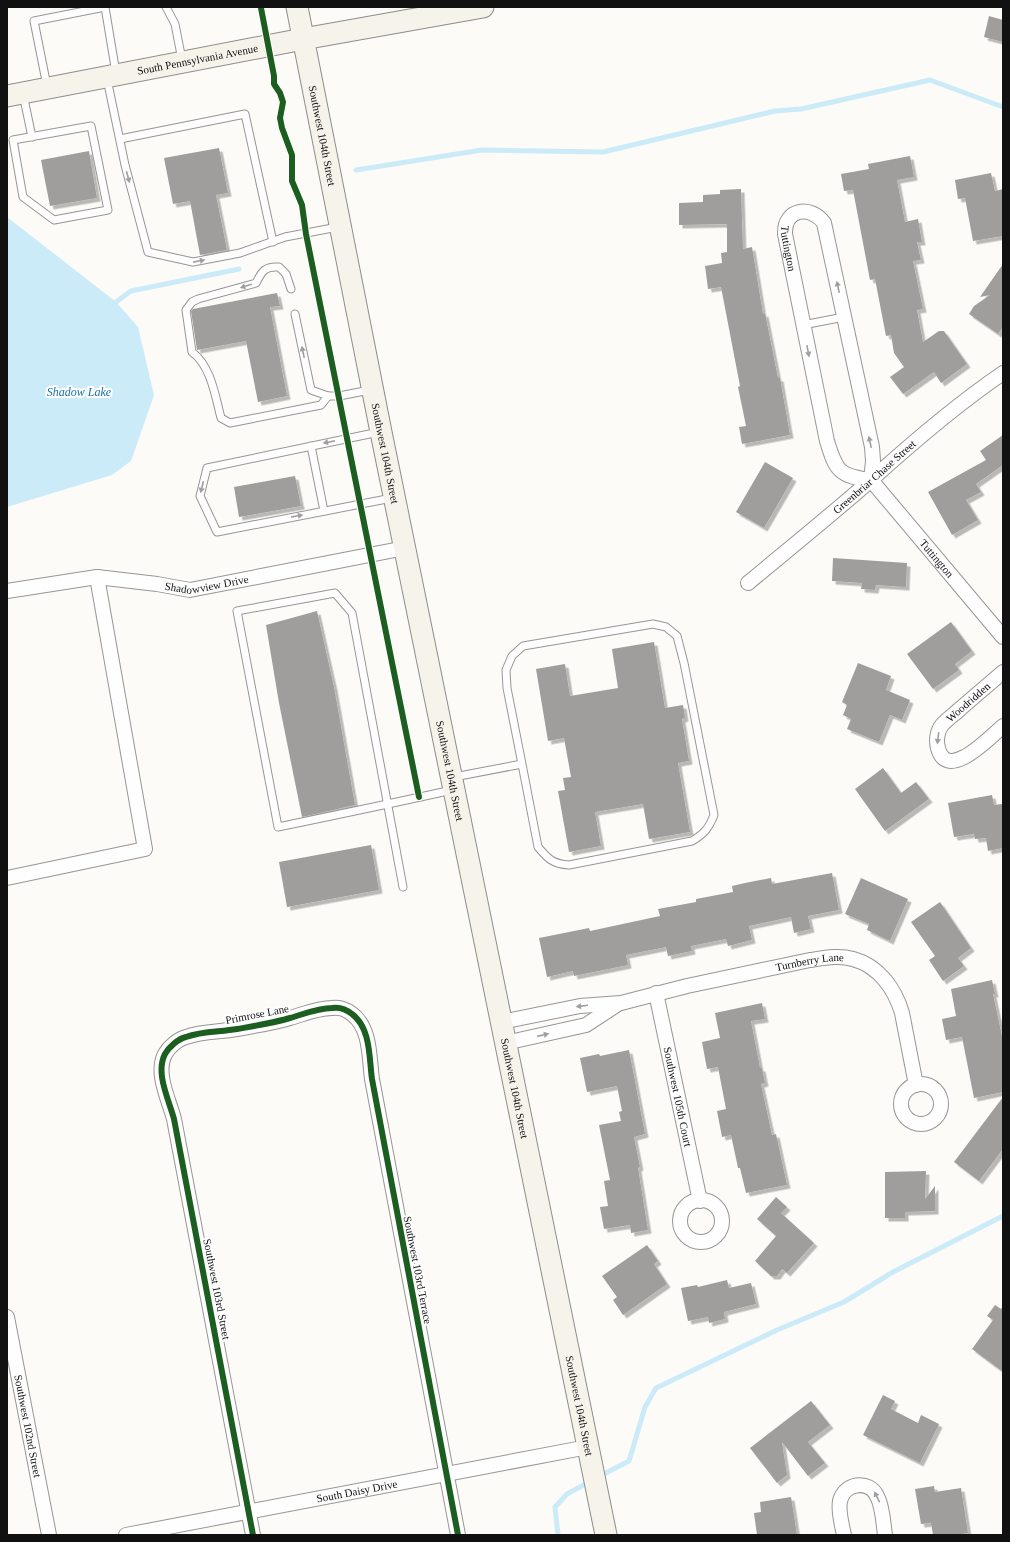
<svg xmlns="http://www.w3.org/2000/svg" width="1010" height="1542" font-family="Georgia,serif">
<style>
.water{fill:#ccebf8}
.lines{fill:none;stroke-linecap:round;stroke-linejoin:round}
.stream{stroke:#ccebf8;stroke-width:5}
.building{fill:#a09e9c;filter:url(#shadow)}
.lane-casing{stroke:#979695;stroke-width:9}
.street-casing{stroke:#979695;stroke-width:16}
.secondary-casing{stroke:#8d8d8b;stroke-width:23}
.lane{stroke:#fffefe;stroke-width:7}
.street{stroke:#fffefe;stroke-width:14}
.secondary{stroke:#f6f3eb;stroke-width:21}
.cycleway-casing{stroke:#fff;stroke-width:8}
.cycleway{stroke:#1b5e20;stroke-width:6}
.oneway{fill:#a09f9f}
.labels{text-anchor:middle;stroke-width:4;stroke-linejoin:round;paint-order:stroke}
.street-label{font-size:11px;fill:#111;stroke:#fff}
.water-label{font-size:12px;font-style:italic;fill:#1472a9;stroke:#fff}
</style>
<defs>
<filter id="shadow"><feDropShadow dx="3.5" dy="3.5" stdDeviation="0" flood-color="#0004"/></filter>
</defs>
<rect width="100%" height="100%" fill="#fcfbf7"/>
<polygon class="water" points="7,217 116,302 138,327 154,395 131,461 112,475 7,507"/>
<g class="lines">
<g class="stream">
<polyline points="356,170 482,150 603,152 775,111 801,109 930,80 1003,107"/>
<polyline points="110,304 116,302 131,291 239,269"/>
<polyline points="598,1477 629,1461 645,1407 656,1388 777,1330 844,1302 893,1272 1003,1216"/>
<polyline points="558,1535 555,1507 567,1494 591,1481"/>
</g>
</g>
<g class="building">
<polygon points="989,16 1003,20 1003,42 984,37"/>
<polygon points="219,148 228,193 216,195 227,250 200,255 190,201 173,204 164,158"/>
<polygon points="89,151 97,198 50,206 41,160"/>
<polygon points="910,156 914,177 897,180 905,222 918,219 922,242 917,242 921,260 913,261 923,309 917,310 923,342 939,331 944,331 967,364 941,383 934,372 903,394 890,377 904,367 894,353 891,335 886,336 875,279 870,280 853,190 844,191 841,174 869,169 868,164"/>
<polygon points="991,173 995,191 1003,189 1003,236 973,241 965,198 958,199 955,180"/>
<polygon points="741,189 743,249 752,247 763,314 765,313 778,378 780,378 790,435 742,444 739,427 746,426 738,387 740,386 721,287 708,289 705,266 722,263 721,253 727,252 727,224 679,225 679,203 703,202 703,195 720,194 720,190"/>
<polygon points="1003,264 1003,327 998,334 969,314 974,306 990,295 980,297"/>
<polygon points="277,293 280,306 270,307 287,396 258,402 246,341 197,350 191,311 193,309"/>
<polygon points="1003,435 1003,465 976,484 981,492 966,500 978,520 952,535 928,492 986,460 980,451"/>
<polygon points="765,462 793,478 764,528 736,512"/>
<polygon points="295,476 301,506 239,517 234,487"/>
<polygon points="833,558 907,563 906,587 876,585 875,590 861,589 862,583 832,581"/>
<polygon points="317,611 334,687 355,805 302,817 279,703 266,625"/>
<polygon points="951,622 972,651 955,664 959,670 933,689 907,654"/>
<polygon points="654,642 665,708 683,705 685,718 682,719 689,761 678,763 690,832 649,839 643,804 595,812 601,846 569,852 558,791 565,790 563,778 571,777 564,738 548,741 536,669 565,664 570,696 618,688 612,649"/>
<polygon points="858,663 891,676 886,690 910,700 902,720 890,715 879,742 847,729 851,719 843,715 847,705 842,702"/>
<polygon points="883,768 901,793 916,782 929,799 885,831 855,789"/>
<polygon points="992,795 994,805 1002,804 1003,812 1003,848 988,851 986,838 975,839 974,834 954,837 948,803"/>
<polygon points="371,845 379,890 287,907 279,862"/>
<polygon points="832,873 839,910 808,916 811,929 794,933 791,917 749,926 752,940 728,946 726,939 691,946 692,951 668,956 666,947 626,955 628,965 574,976 573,971 547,977 539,938 589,928 590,931 660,916 658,909 696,902 696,899 733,892 732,886 745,883 771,878 772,884"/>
<polygon points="861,878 908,899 890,941 867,930 869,924 845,914"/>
<polygon points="940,902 971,948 958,958 964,966 943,981 929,960 935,956 911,922"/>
<polygon points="992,980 995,994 993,994 1003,1041 1003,1092 974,1098 962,1037 946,1040 942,1019 956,1016 951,989"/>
<polygon points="762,1003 765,1019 751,1021 760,1068 762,1068 765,1083 761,1084 772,1135 776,1134 787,1185 746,1193 740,1168 738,1168 731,1135 722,1137 717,1111 726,1109 718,1067 707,1069 702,1042 720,1038 715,1013"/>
<polygon points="629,1050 645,1134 634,1137 640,1167 638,1168 648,1230 631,1233 630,1225 604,1229 600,1207 608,1206 604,1181 610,1180 599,1125 621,1121 619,1112 622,1111 617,1086 587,1092 580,1058 599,1054 600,1056"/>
<polygon points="1003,1097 1003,1149 979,1181 954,1162"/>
<polygon points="926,1171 925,1199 935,1186 935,1211 905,1212 905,1218 885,1218 885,1172"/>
<polygon points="776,1197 787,1207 781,1213 814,1243 787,1273 782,1269 777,1276 771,1276 755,1261 776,1236 757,1219"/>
<polygon points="647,1245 658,1261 654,1264 667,1284 623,1315 613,1300 617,1297 602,1276"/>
<polygon points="727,1280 729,1288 751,1283 756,1304 724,1312 725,1319 709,1323 708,1317 688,1321 681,1288 697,1285 698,1287"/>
<polygon points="995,1305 1001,1309 1003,1306 1003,1372 972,1349 993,1320 987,1316"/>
<polygon points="883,1395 895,1401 891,1409 918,1423 921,1415 939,1424 920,1463 863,1435"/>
<polygon points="811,1401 830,1425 808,1442 825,1463 808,1476 782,1442 787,1475 777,1483 750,1448"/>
<polygon points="934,1486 935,1492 961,1488 968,1533 956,1535 933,1535 931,1523 921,1524 915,1489"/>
<polygon points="791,1497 797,1535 757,1535 754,1513 761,1512 760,1502"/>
</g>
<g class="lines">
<defs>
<g id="lane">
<polyline points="166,7 175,24 182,60"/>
<polyline points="107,79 125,165 148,252 193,262 240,253 285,237 338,227"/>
<polyline points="47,86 34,21 105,7 116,73"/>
<polyline points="23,94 32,137"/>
<polygon points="91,126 108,210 54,220 23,197 13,140"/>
<polyline points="120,139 245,114 273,242"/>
<path d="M291 289 286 274 279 267C265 266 262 271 256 283L198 299 192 302 186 310 192 352C211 366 215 395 221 418L230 423 321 405 328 396"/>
<polyline points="295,314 311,390 328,396 339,396 370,390"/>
<polyline points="803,325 844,317"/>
<polyline points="379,432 207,468 200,496 217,532 392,498"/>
<polyline points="311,446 324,511"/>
<path d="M454 777 522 764 538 847C548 859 553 864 569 865L692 841C704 834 709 828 714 815L684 663 677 636 666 627 653 624 523 646 512 656 506 670 507 688 522 764"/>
<path d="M403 887 352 613 335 593 237 611 278 827C336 815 394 803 452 790"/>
</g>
<g id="street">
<path id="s1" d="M871 480 873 461 872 447 824 223C811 205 784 208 785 234L827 441C836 471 839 476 871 480L1003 637"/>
<path id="s2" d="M748 583C789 549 831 515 871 480 913 442 956 405 1003 373"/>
<path id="s3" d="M7 591 97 577 157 584 190 590 405 548"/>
<path d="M1003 672C989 684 975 696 961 708 955 714 947 719 942 725 937 731 936 741 938 748 947 783 990 737 1003 726"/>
<polyline points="7,878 145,849 97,577"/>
<path id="s4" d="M656 993 700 1201"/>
<path id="s5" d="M501 1022 580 1006 621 1003 687 986 810 960C824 958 839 955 853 959 879 966 895 989 902 1013L916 1085"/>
<polyline points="505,1043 586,1025 618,1004"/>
<circle cx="921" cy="1104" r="20"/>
<circle cx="701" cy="1221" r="21"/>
<path id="s6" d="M7 1317 49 1535"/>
<path id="s7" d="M126 1535 588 1447"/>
<path d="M253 1535 174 1119C169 1100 155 1073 165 1054 169 1047 178 1039 186 1037 202 1031 220 1032 237 1029 254 1026 273 1023 290 1018 304 1014 318 1008 332 1008 338 1007 346 1009 352 1014 371 1028 369 1058 372 1079L458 1535"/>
<path d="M844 1535C842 1525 838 1512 840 1501 844 1483 869 1479 877 1496 883 1507 883 1522 885 1535"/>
</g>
<g id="secondary">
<path id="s8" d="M297 7 381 432 606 1535"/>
<path id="s9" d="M7 96 303 39 483 7"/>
</g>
</defs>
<use href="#lane" class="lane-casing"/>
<use href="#street" class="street-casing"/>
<use href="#secondary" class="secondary-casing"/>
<use href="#lane" class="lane"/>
<use href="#street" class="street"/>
<use href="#secondary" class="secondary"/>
<defs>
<g id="cycleway">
<polyline points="261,8 274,76 274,84 280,93 283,102 280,118 282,128 292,155 292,181 302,205 306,234 419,797"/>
<path d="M253 1535 174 1119C169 1100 155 1073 165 1054 169 1047 178 1039 186 1037 202 1031 220 1032 237 1029 254 1026 273 1023 290 1018 304 1014 318 1008 332 1008 338 1007 346 1009 352 1014 371 1028 369 1058 372 1079L458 1535"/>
</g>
</defs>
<use href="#cycleway" class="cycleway-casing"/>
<use href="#cycleway" class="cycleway"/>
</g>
<defs><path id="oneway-solid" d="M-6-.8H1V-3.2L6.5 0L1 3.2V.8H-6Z"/></defs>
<g class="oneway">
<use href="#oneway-solid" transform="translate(128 177) rotate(75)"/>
<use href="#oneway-solid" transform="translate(199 261) rotate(-11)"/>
<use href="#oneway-solid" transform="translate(246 286) rotate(162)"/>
<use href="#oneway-solid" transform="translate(838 287) rotate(-102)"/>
<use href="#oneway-solid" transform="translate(808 351) rotate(79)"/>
<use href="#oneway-solid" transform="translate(303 352) rotate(-102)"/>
<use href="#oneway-solid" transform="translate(329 442) rotate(169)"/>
<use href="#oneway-solid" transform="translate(870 442) rotate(-102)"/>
<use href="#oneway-solid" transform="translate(202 487) rotate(104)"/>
<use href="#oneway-solid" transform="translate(297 516) rotate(-11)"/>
<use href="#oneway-solid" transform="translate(938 738) rotate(97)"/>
<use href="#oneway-solid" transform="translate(582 1006) rotate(173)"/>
<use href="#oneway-solid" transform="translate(543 1035) rotate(-13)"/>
<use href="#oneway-solid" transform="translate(877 1497) rotate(-116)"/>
</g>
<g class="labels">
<g class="street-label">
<text dy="4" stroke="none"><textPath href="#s9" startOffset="194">South Pennsylvania Avenue</textPath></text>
<text dy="4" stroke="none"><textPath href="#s8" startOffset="131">Southwest 104th Street</textPath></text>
<text dy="4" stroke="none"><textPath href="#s1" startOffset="334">Tuttington</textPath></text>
<text dy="4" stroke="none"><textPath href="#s8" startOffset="455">Southwest 104th Street</textPath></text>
<text dy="4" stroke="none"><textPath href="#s2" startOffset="165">Greenbriar Chase Street</textPath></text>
<text dy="4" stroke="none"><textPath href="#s1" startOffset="698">Tuttington</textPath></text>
<text dy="4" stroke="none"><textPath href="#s3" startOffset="202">Shadowview Drive</textPath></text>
<text transform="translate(968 702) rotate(-41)" y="4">Woodridden</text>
<text dy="4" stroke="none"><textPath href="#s8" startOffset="779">Southwest 104th Street</textPath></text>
<text dy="4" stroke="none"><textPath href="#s5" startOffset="315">Turnberry Lane</textPath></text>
<text transform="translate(257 1014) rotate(-11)" y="4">Primrose Lane</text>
<text dy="4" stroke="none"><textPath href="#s8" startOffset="1103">Southwest 104th Street</textPath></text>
<text dy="4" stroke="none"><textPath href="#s4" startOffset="106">Southwest 105th Court</textPath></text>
<text transform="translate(418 1270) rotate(79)" y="4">Southwest 103rd Terrace</text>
<text transform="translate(217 1289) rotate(79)" y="4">Southwest 103rd Street</text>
<text dy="4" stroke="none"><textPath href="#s8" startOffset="1427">Southwest 104th Street</textPath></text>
<text dy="4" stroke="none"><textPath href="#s6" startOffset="111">Southwest 102nd Street</textPath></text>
<text dy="4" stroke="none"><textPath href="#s7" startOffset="235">South Daisy Drive</textPath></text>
</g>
<g class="water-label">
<text x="79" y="396">Shadow Lake</text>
</g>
</g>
<rect width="1010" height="1542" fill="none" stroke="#111111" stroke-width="16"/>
</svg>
